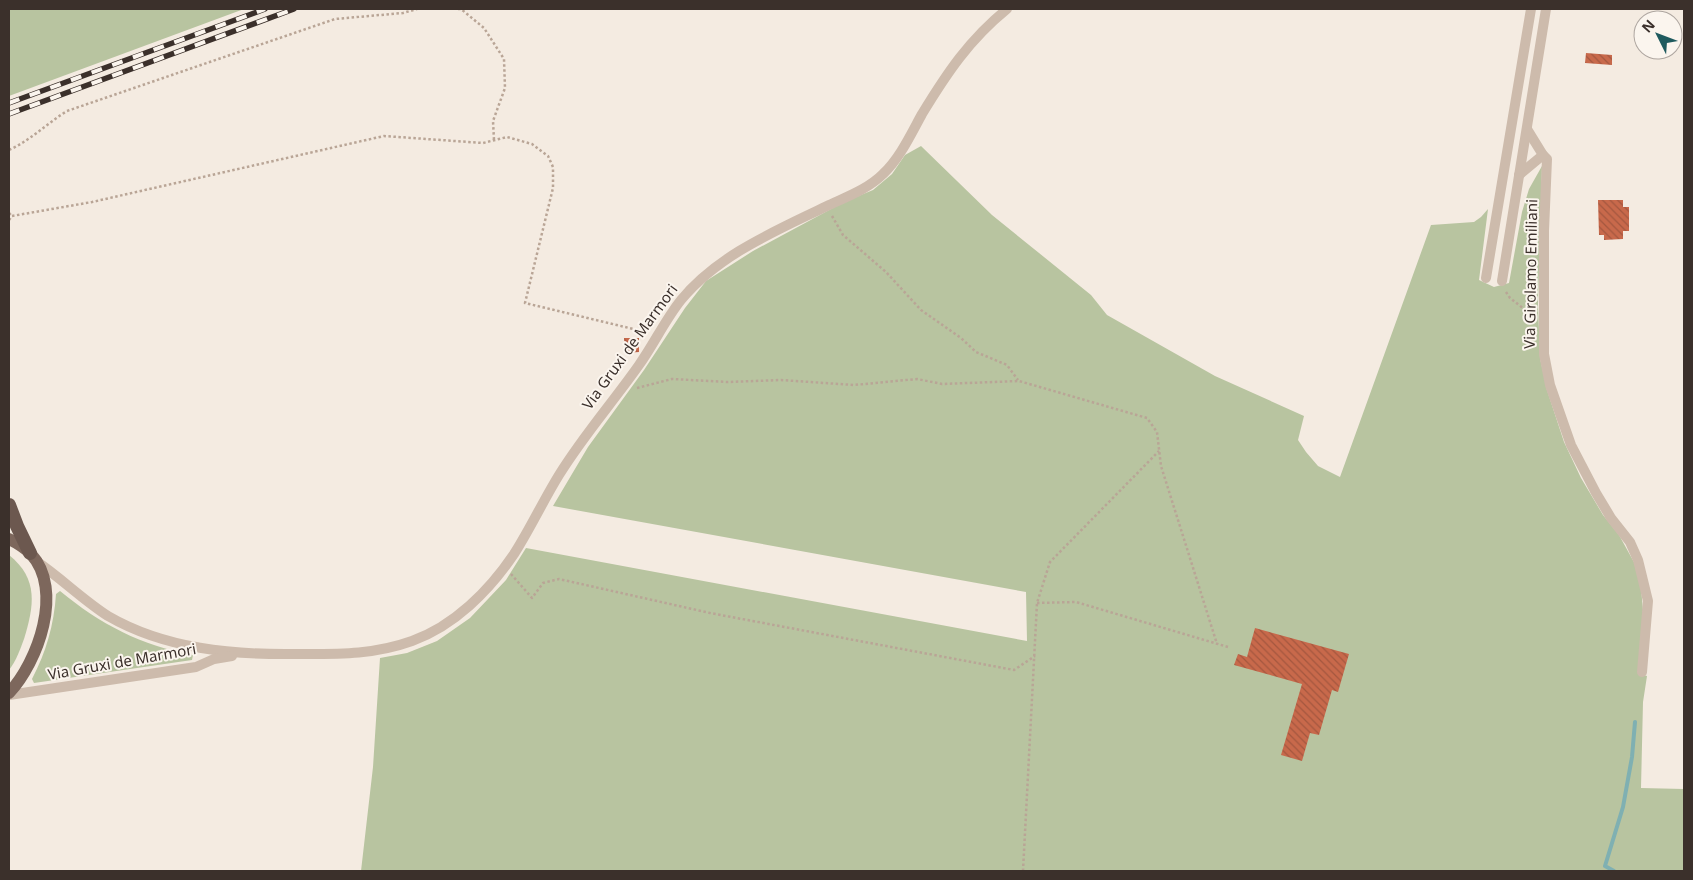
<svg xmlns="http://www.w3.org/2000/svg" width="1693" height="880" font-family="'Noto Sans',sans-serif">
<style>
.grass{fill:#b8c4a0}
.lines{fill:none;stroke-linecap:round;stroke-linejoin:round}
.stream{stroke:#7fb0b2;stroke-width:4}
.building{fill:url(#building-back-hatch)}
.path{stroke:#b9a596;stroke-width:2.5;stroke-dasharray:2.5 2.5;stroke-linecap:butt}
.minor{stroke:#cdbbac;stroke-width:10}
.primary{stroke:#7d675c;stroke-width:12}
.trunk{stroke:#6c584f;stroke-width:14}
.rail-casing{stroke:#3b302b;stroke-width:5.5}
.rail{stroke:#fbf5ee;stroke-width:4;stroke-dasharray:11;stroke-linecap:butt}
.labels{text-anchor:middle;stroke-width:4;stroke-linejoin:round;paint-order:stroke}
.street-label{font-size:15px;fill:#3b302b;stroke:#fbf5ee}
</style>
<defs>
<pattern id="building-back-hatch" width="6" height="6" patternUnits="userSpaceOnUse" patternTransform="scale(1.25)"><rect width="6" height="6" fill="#c8694b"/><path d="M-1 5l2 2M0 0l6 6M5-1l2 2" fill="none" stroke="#a4573f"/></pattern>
</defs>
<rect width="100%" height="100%" fill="#f4ebe1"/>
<g class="grass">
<polygon points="9,9 244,9 9,96"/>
<polygon points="921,146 992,215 1091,295 1107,315 1215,376 1304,416 1298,440 1306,452 1318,466 1340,477 1431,225 1474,222 1481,217 1488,209 1479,280 1494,287 1509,283 1522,212 1529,189 1542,166 1538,304 1540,358 1547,390 1564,442 1581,478 1603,515 1619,535 1635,564 1641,588 1643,610 1638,673 1647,676 1643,702 1641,788 1684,789 1684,871 361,871 373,767 380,658 407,653 437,641 470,618 506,580 526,548 1027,641 1026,592 553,506 588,447 644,370 685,308 706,281 753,251 844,202 873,190 892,174 905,155"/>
<path d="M9 555C39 579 34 606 24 639 20 650 16 661 9 670Z"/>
<path d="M60 591C100 624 142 646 193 655L192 660 34 683 32 679C46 652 54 625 56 594Z"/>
</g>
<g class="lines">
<polyline class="stream" points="1614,871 1605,866 1623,807 1632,757 1635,722"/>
</g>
<g class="building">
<polygon points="1586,53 1612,55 1612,65 1585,63"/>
<polygon points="1598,200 1623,200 1623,207 1629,207 1629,231 1623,231 1623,239 1604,240 1604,235 1599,235"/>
<polygon points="624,338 639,338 639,352 625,353"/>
<polygon points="1255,628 1349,654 1338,692 1332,690 1319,735 1310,733 1302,761 1281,755 1302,684 1234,665 1238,654 1247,657"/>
</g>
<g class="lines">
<g class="path">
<polyline points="458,9 461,9 484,28 504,59 505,88 493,121 494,140"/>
<path d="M9 150C31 140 46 124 67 111L335 19 403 13 417 9"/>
<polyline points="9,213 12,216"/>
<polyline points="832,216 843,235 886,272 921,310 961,338 976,352 1007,365 1018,380"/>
<polyline points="9,220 12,216 92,202 384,136 483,143 507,137 532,144 548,156 553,167 553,188 525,303 646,332"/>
<polyline points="1506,292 1510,298 1533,316"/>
<polyline points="637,388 672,379 728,382 781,380 854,385 917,379 942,384 1019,381 1147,418 1157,432 1161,466 1217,644"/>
<polyline points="511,574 532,598 543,583 559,579 710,613 1014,670 1035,656"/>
<polyline points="1037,603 1076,602 1228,647"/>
<polyline points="1023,871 1037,603 1050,562 1159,451"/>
</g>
<g class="minor">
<polyline points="1543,155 1547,159 1544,231 1544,354 1550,385 1571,445 1596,493 1611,518 1630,542 1638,560 1648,601 1642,672"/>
<polyline points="1519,175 1543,155 1527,129"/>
<polyline points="1486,278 1531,9"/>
<polyline points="1502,281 1546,9"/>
<path d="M36 561C61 578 83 600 108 616 165 649 233 655 297 654 338 654 373 655 412 641 454 626 489 591 514 554 530 529 543 501 559 475 583 436 613 402 639 365 654 344 665 320 681 300 719 254 776 231 827 206 846 197 868 189 883 174 900 158 911 134 922 114 947 73 969 40 1007 9"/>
<polyline points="9,695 196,667 214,659 232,656"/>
</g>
<path class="primary" d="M9 539C17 543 25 548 31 554 64 590 38 662 9 693"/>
<polyline class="trunk" points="9,505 17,526 30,553"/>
<defs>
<g id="rail">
<polyline points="9,103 265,9"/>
<polyline points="9,114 294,9"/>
</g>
</defs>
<use href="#rail" class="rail-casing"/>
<use href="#rail" class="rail"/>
</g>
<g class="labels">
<g class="street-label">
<text transform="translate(1531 274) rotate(-89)" y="5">Via Girolamo Emiliani</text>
<text transform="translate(630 347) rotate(-54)" y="5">Via Gruxi de Marmori</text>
<text transform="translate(122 662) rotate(-10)" y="5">Via Gruxi de Marmori</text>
</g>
</g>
<rect width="1693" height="880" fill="none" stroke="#3b302b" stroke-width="20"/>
<g transform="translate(1658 35) rotate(312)"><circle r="24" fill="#fbf5ee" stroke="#aea6a0"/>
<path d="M0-4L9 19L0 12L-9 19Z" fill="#1f5a5e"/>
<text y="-8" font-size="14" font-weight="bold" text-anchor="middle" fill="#3b302b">N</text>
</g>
</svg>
